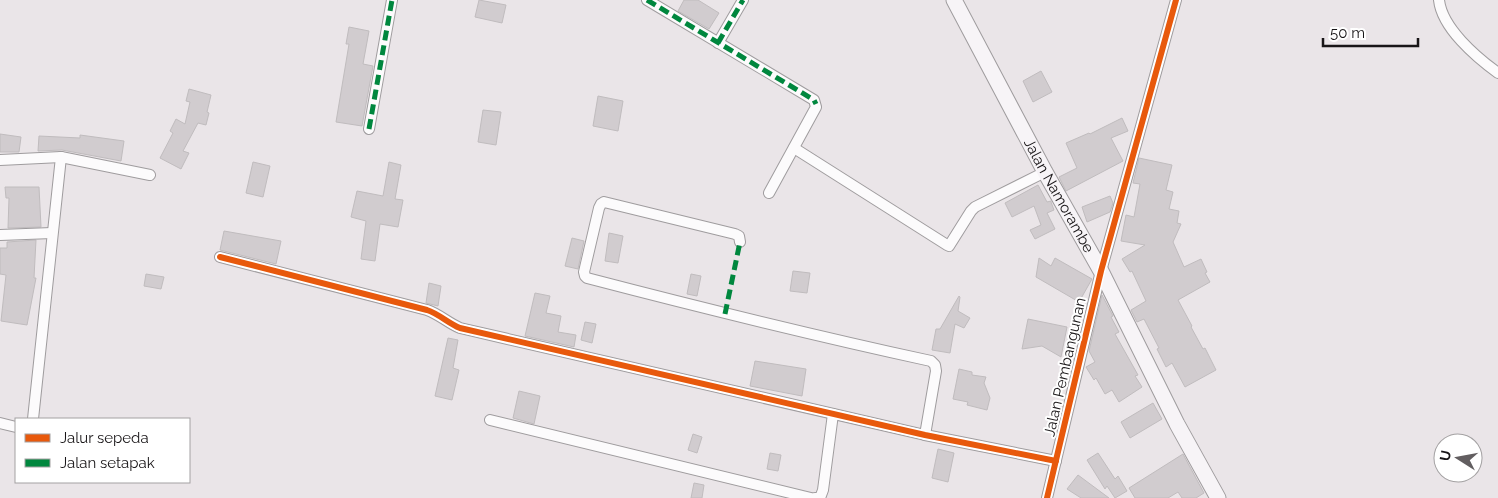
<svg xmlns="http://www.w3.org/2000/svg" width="1498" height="498" font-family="Raleway,sans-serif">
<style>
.building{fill:#d1cccf;stroke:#c0bcbe}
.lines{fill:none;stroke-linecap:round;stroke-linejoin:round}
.minor-casing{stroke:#9f9c9e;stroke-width:12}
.secondary-casing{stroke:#9f9c9e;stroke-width:17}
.minor{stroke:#fcfbfc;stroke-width:10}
.secondary{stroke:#f7f4f7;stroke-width:15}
.quiet{stroke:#00873e;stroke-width:5;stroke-dasharray:10 5;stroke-linecap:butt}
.cycleway-casing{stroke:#fff;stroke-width:9}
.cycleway{stroke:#e8590c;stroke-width:6}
.labels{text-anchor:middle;stroke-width:4;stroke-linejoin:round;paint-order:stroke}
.street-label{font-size:15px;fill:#181517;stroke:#fff}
</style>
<rect width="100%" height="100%" fill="#eae5e8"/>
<g class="building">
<polygon points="479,0 506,5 502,23 475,17"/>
<polygon points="684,0 698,0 719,13 709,29 678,11"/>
<polygon points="349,27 369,31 363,64 373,66 362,126 336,122 349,44 346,44"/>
<polygon points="1041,71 1052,92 1033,102 1023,81"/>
<polygon points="189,89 211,95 207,112 209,113 206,125 198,123 183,151 189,153 181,169 160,158 173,133 170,131 176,119 185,124 190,102 186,101"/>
<polygon points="598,96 623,101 618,131 593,126"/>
<polygon points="483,110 501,112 496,145 478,142"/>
<polygon points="1122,118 1128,131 1111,138 1123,161 1066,191 1059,177 1077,168 1066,143 1089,133 1090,134"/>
<polygon points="0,134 21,137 19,152 0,152"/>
<polygon points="80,135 124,141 121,161 62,150 38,151 39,136 80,138"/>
<polygon points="1139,158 1172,165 1166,190 1173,192 1169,209 1179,211 1177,223 1181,224 1173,242 1184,267 1201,259 1207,272 1205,273 1210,282 1178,300 1192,326 1191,327 1203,349 1205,348 1216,370 1185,387 1172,363 1166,367 1157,349 1159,348 1144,319 1137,322 1131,310 1146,301 1132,271 1130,272 1122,259 1145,245 1121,241 1126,215 1134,217 1140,184 1133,183"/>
<polygon points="253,162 270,166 263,197 246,193"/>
<polygon points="389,162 401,165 395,199 403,200 398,227 380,224 375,261 361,259 366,221 351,217 357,191 383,196"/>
<polygon points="1038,185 1047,202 1051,201 1051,202 1054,210 1047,213 1055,229 1035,239 1030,230 1041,225 1034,206 1012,217 1005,203"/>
<polygon points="5,187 39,187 41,227 8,228 9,198 6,198"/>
<polygon points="1110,196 1113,203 1110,212 1087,222 1082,207"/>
<polygon points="224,231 281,241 276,264 220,250"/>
<polygon points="609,233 623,236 618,263 605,261"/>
<polygon points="572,238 584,241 578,269 565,266"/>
<polygon points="36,240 34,278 36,278 27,325 1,321 6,275 0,274 0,248 7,248 7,242"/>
<polygon points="1039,258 1051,266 1055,258 1092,279 1079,302 1036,277"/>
<polygon points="793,271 810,273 807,293 790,291"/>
<polygon points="146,274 164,277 161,289 144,286"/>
<polygon points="691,274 701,276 697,296 687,294"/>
<polygon points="429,283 441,286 438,306 426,303"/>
<polygon points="535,293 550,296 546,313 561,316 558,332 576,335 574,347 525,336"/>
<polygon points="1102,295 1113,316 1111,317 1119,332 1115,334 1138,375 1135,376 1142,387 1119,402 1112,390 1105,394 1096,378 1094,380 1086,367 1095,362 1089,351"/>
<polygon points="959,296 960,297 958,311 970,318 964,328 955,324 950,353 932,350 936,329 940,329"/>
<polygon points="1028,319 1067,327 1061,357 1042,346 1022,349"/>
<polygon points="585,322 596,324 592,343 581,340"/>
<polygon points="448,338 458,340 453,368 459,370 452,400 435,396"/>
<polygon points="755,361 806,369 802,396 750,386"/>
<polygon points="959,369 972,372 972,375 986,377 984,383 990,398 987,410 967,405 968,402 953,399"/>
<polygon points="519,391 540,396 534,424 513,418"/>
<polygon points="1153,403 1162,419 1130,438 1121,422"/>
<polygon points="693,434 702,437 697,453 688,450"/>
<polygon points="938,449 954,453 948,482 932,478"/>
<polygon points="770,453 781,455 778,471 767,469"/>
<polygon points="1098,453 1115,479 1118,476 1127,491 1115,498 1107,486 1105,489 1087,460"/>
<polygon points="1183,454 1204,493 1196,498 1182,498 1178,492 1168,498 1135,498 1129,488"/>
<polygon points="1078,475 1109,498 1081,498 1067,489"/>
<polygon points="694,483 704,485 702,498 691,498"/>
</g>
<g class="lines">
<defs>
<g id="minor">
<polyline points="647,0 814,100 816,107 769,193"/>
<path d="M1439 0C1442 28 1476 57 1498 73"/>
<polyline points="718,43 743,0"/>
<polyline points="369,129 392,0"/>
<polyline points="794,148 947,245 949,246 971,211 975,207 1045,172"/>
<polyline points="0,160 61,157 150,175"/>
<polyline points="0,235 52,233"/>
<path d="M740 242 739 236 735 234 604 202 601 204 599 208 584 272 585 276 587 278C702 308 816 336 931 361L935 365 936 371 925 435"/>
<path d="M220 257 427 310C439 314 448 323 460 328L925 435 1056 461"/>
<polyline points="33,419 61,157"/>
<polyline points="490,420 811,498"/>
<polyline points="0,423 16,427"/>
<polyline points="815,498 820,498 823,490 833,414"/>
<polyline points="1047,498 1101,271 1176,0"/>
</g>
<g id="secondary">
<path id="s1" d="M954 0 1045 172 1101 271 1177 424 1218 498"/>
</g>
</defs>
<use href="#minor" class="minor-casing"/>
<use href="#secondary" class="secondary-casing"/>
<use href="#minor" class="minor"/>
<use href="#secondary" class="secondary"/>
<g class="quiet">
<polyline points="647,0 814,100 816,104"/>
<polyline points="718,43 743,0"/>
<polyline points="369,129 392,0"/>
<polyline points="725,314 740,242"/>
</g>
<defs>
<g id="cycleway">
<path d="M220 257 427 310C439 314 448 323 460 328L925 435 1056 461"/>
<polyline points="1047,498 1101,271 1176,0"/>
</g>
</defs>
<use href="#cycleway" class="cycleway-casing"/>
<use href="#cycleway" class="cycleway"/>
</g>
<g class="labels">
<g class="street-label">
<text dy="5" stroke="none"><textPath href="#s1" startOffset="222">Jalan Namorambe</textPath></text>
<text transform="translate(1065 367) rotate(-77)" y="5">Jalan Pembangunan</text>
</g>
</g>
<rect x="15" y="418" width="175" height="65" fill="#ffffff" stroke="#a3a1a2"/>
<rect x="25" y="434" width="25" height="8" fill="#e8590c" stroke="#a3a1a2"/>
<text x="60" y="443" font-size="15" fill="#181517">Jalur sepeda</text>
<rect x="25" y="459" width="25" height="8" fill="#00873e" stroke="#a3a1a2"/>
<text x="60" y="468" font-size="15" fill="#181517">Jalan setapak</text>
<g transform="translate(1458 458) rotate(281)"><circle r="24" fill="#ffffff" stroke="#a3a1a2"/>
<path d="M0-4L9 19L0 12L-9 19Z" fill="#625e60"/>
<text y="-8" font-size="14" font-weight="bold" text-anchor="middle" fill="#181517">U</text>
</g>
<path d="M1323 38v8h95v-8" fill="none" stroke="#181517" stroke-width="2.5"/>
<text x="1330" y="38" font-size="15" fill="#181517" stroke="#ffffff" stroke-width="4" paint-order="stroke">50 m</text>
</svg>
